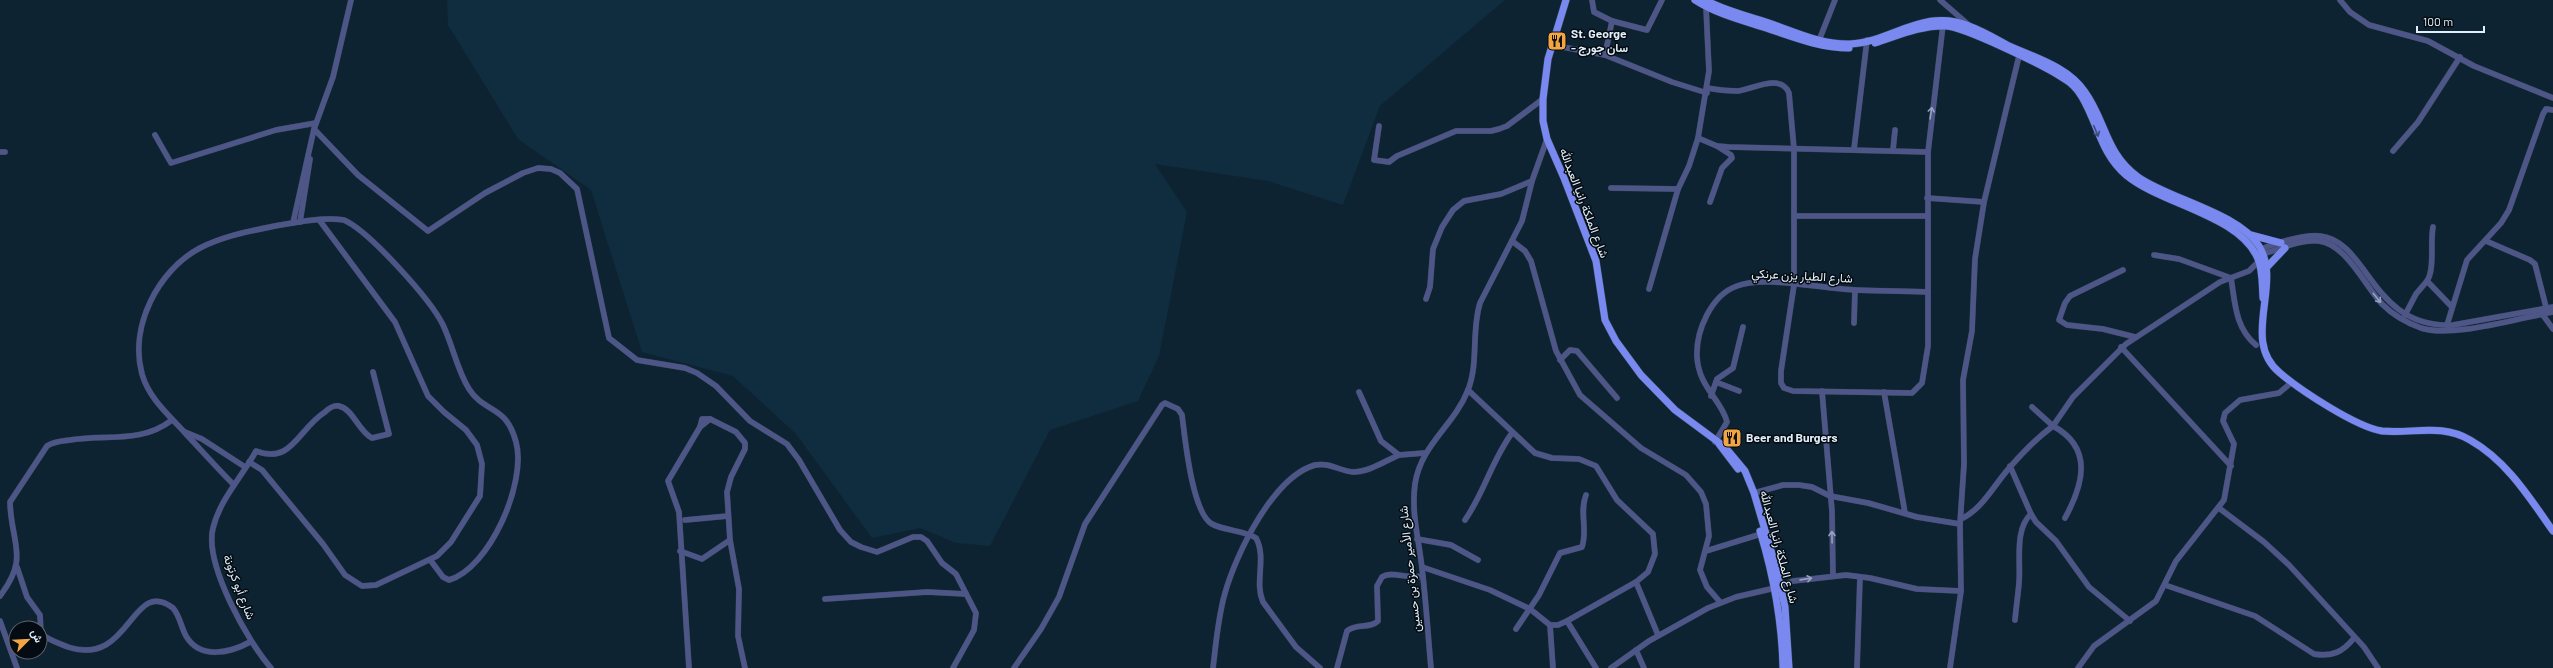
<svg xmlns="http://www.w3.org/2000/svg" width="2553" height="668" font-family="Barlow,Vazirmatn,sans-serif">
<style>
.built{fill:#102c3f}
.lines{fill:none;stroke-linecap:round;stroke-linejoin:round}
.minor-casing{stroke:#2c404d;stroke-width:6}
.major-casing{stroke:#2c404d;stroke-width:8}
.minor{stroke:#4d5687;stroke-width:5.5}
.major{stroke:#7989ef;stroke-width:7}
.oneway{stroke:#98a2c0}
.oneway2{stroke:#3e4a80}
.labels{text-anchor:middle;stroke-width:3;stroke-linejoin:round;paint-order:stroke}
.poi-label{font-size:12px;font-weight:bold;fill:#e2eff9;stroke:#040b12;text-anchor:start}
.street-label{font-size:12px;fill:#e2eff9;stroke:#040b12}
</style>
<rect width="100%" height="100%" fill="#0e2331"/>
<polygon class="built" points="447,0 1505,0 1380,106 1343,205 1268,181 1155,164 1187,212 1159,356 1138,401 1050,430 990,546 956,543 920,528 872,538 796,434 733,376 642,352 591,190 518,139 448,25"/>
<g class="lines">
<defs>
<g id="minor">
<polyline points="1592,0 1594,12 1612,21"/>
<polyline points="1940,0 1970,26"/>
<polyline points="2340,0 2350,12 2369,25 2428,41 2474,66 2553,98"/>
<polyline points="1818,43 1835,0"/>
<polyline points="1552,45 1605,55 1672,82 1707,93"/>
<polyline points="1605,55 1612,21 1647,30 1662,0"/>
<path d="M1707 88C1718 90 1727 91 1738 91 1753 89 1781 73 1789 93L1794 149V285L1781 371V383L1784 388 1793 391 1912 393 1922 383 1928 346V152L1943 25"/>
<polyline points="1379,126 1374,160 1389,162 1397,156 1456,131 1491,131 1499,129 1507,126 1543,99"/>
<polyline points="314,129 358,175 428,231 485,193 523,173 538,168 551,169 560,173 577,189 609,338 637,360 685,368 697,373 716,386 750,421 787,444 799,460 840,530 851,542 861,547 877,552 913,537 921,537 927,541 942,563 956,574 976,613 974,630 953,668"/>
<polyline points="155,135 171,163 276,130 316,123"/>
<polyline points="1698,138 1717,146 1729,147 1928,152"/>
<polyline points="1854,149 1867,40"/>
<polyline points="1893,150 1895,130"/>
<polyline points="2393,151 2418,122 2460,57"/>
<polyline points="0,152 5,152"/>
<polyline points="1611,188 1678,189"/>
<polyline points="1927,198 1984,202"/>
<polyline points="1710,202 1722,168 1732,158 1731,155 1717,146"/>
<polyline points="1794,216 1927,216"/>
<polyline points="300,222 310,159"/>
<polyline points="293,223 314,129 333,77 351,0"/>
<polyline points="1512,241 1525,251 1531,261 1556,351 1580,395 1641,448 1686,475 1701,492 1706,504 1709,536 1700,570 1707,587 1720,602"/>
<polyline points="2486,241 2530,260 2535,264 2547,311"/>
<path d="M2258 253 2263 254C2280 249 2301 239 2319 241 2346 244 2365 286 2382 304 2393 315 2407 323 2421 328 2455 338 2517 318 2553 312"/>
<path d="M2154 255 2179 259 2231 278C2235 302 2235 328 2256 345"/>
<polyline points="2123,270 2070,296 2065,303 2059,320 2067,325 2103,329 2135,337"/>
<path d="M2427 281C2435 269 2430 243 2433 227"/>
<polyline points="1649,289 1678,189 1689,166 1698,138 1709,71 1706,7"/>
<polyline points="1426,299 1430,287 1433,249 1442,227 1453,210 1464,201 1501,194 1532,181"/>
<polyline points="2540,311 2553,329"/>
<polyline points="2405,315 2416,294 2427,281 2451,306"/>
<polyline points="1854,323 1855,290"/>
<polyline points="2447,325 2467,260 2501,223 2509,210 2543,114 2546,109 2553,110"/>
<polyline points="2121,347 2231,466"/>
<polyline points="1560,360 1570,350 1577,351 1617,398"/>
<polyline points="1716,382 1739,391"/>
<polyline points="1468,390 1535,453 1552,458 1579,459 1596,466 1617,500 1653,534 1655,554 1648,572 1636,582 1567,621"/>
<polyline points="1822,391 1832,511 1833,576"/>
<polyline points="1359,392 1381,441 1399,455 1425,453"/>
<polyline points="1884,392 1905,513"/>
<polyline points="1711,396 1717,379 1733,368 1743,327"/>
<path d="M2032 407 2053 426 2073 397 2126 344 2220 282 2249 271 2259 261 2258 255 2261 249C2277 243 2302 234 2320 236 2369 241 2371 329 2453 325L2553 307"/>
<polyline points="700,427 702,419 710,419"/>
<polyline points="185,432 202,439 245,467"/>
<path d="M1715 442 1727 422C1722 400 1698 387 1697 356 1696 331 1711 295 1737 286 1767 275 1822 289 1855 290 1879 291 1904 291 1928 292"/>
<polyline points="249,462 262,470 323,544 345,575 362,586 376,585 437,556 451,542 480,496 482,464 477,445 466,430 444,412 428,396 395,322 320,221"/>
<path d="M2010 466 2031 514C2014 529 2021 563 2019 583 2018 595 2016 608 2015 620"/>
<path d="M234 485C217 468 202 451 186 434 170 416 149 399 142 374 129 327 158 270 200 248 223 236 250 231 275 226 297 222 323 217 344 220 369 231 431 300 443 325 453 346 457 370 469 389 485 414 506 404 516 442 527 482 490 568 449 580L443 577 431 561"/>
<polyline points="1754,493 1783,485 1799,485 1812,487 1830,496 1868,503 1917,517 1960,524"/>
<polyline points="2219,508 2264,542 2289,565 2364,647 2378,668"/>
<polyline points="2031,514 2036,522 2056,541 2089,587 2130,621"/>
<path d="M1961 519C1983 509 1995 483 2011 466 2024 451 2038 437 2053 426 2094 448 2083 485 2065 518"/>
<polyline points="685,520 728,516"/>
<path d="M1465 520C1484 493 1492 460 1512 433"/>
<polyline points="1417,539 1451,545 1478,560"/>
<polyline points="680,551 702,559 730,540"/>
<polyline points="1706,551 1761,534"/>
<path d="M17 567 27 597 40 615 41 633C47 640 59 643 68 647 131 668 131 576 173 608 180 616 181 627 186 636 200 660 230 653 250 642"/>
<polyline points="1422,567 1490,590 1530,609 1550,625 1558,625 1567,621 1596,668"/>
<polyline points="1636,582 1658,635"/>
<path d="M2165 585 2255 616 2314 654C2332 657 2343 652 2354 638"/>
<path d="M0 596C30 557 11 544 10 502L47 446C54 441 62 441 70 440 106 434 141 444 172 420"/>
<polyline points="825,599 927,592 966,594"/>
<polyline points="0,621 17,668"/>
<polyline points="1550,625 1553,668"/>
<path d="M1516 629 1539 595 1560 553 1582 547C1588 529 1579 513 1586 495"/>
<polyline points="1636,650 1644,668"/>
<path d="M271 668C248 642 204 564 213 528 220 499 242 477 256 451 292 465 298 429 325 412 328 409 334 405 339 406 353 409 359 432 372 438L389 434 373 372"/>
<polyline points="689,668 679,512 668,481 700,427 710,419 736,432 745,443 745,449 731,477 727,492 730,540 739,589 738,636 745,668"/>
<path d="M1014 668 1041 629 1059 597 1085 524 1162 405 1165 403 1178 409 1182 415C1185 438 1192 513 1212 524 1225 531 1243 530 1256 538 1267 558 1254 582 1263 602L1296 647 1320 668"/>
<path d="M1213 668C1216 643 1218 617 1225 593 1236 554 1273 477 1315 465 1329 462 1340 471 1353 472 1369 472 1385 461 1399 455"/>
<path d="M1337 668 1347 631C1356 623 1370 629 1378 621L1377 586 1382 577C1392 570 1409 580 1423 576"/>
<path d="M1431 668C1428 635 1426 601 1422 568 1419 540 1411 513 1415 484 1421 444 1454 426 1468 390 1479 362 1471 332 1480 303L1522 221 1532 181 1547 139"/>
<polyline points="1611,668 1649,641 1708,608 1736,597 1775,588 1793,581 1846,575 1870,578 1917,589 1961,591"/>
<polyline points="1857,668 1860,577"/>
<polyline points="1950,668 1961,591 1960,524 1964,464 1963,380 1972,331 1975,259 1984,202 2019,56"/>
<polyline points="2078,668 2094,646 2156,601 2176,561 2224,500 2234,444 2223,421 2225,413 2240,400 2279,393 2292,382"/>
</g>
<g id="major">
<polyline points="1566,0 1548,59 1543,99 1543,121 1547,139 1564,178 1596,261 1605,320 1616,341 1641,375 1675,410 1725,447 1745,471 1754,493 1777,571 1785,607 1789,668"/>
<path d="M1695 0C1717 14 1741 20 1766 28 1793 37 1820 48 1849 48"/>
<path d="M1705 0C1724 10 1743 15 1763 21 1791 30 1820 45 1850 44 1892 42 1924 7 1969 26 1983 31 1996 39 2009 46 2036 58 2068 67 2085 92 2106 121 2105 153 2138 177 2169 199 2239 213 2259 246 2283 285 2240 340 2280 373 2300 390 2356 427 2382 431 2413 434 2441 423 2470 440 2507 461 2529 497 2553 531"/>
<path d="M1875 43C1897 36 1922 25 1945 26 1963 26 2045 66 2063 78 2070 82 2078 90 2082 97 2098 124 2101 154 2126 175 2162 205 2240 215 2258 259 2263 271 2262 285 2263 298"/>
<polyline points="2251,235 2281,243"/>
<polyline points="2267,267 2285,248"/>
<polyline points="1719,444 1738,469"/>
<path d="M1760 531C1774 577 1782 621 1783 668"/>
</g>
</defs>
<use href="#minor" class="minor-casing"/>
<use href="#major" class="major-casing"/>
<use href="#minor" class="minor"/>
<use href="#major" class="major"/>
</g>
<defs><path id="oneway-shaft" d="M-6 0H5M1.5-3L5.5 0L1.5 3" fill="none" stroke-width="1.6" stroke-linecap="round" stroke-linejoin="round"/></defs>
<g class="oneway">
<use href="#oneway-shaft" transform="translate(1931 113) rotate(-81)"/>
<use href="#oneway-shaft" transform="translate(2377 298) rotate(51)"/>
<use href="#oneway-shaft" transform="translate(1832 537) rotate(-91)"/>
<use href="#oneway-shaft" transform="translate(1806 579) rotate(-8)"/>
</g>
<use class="oneway2" href="#oneway-shaft" transform="translate(2096 131) rotate(67)"/>
<defs>
<symbol id="restaurant-square" viewBox="-11 -11 22 22"><rect x="-9" y="-9" width="18" height="18" rx="4" fill="#f2a541" stroke="#040b12"/><path d="M-5-6h1v4h1v-4h1v4h1v-4h1v5L-1.5 .5V6h-2V.5L-5-1ZM5-6V6H3V1.5H1.5Q1.5-4 5-6Z" fill="#111"/></symbol>
</defs>
<g fill-rule="evenodd">
<use href="#restaurant-square" x="1546" y="30" width="22" height="22"/>
<use href="#restaurant-square" x="1721" y="427" width="22" height="22"/>
</g>
<g class="labels">
<g class="poi-label">
<text x="1571" y="38">St. George<tspan x="1571" dy="14">- سان جورج</tspan></text>
<text x="1746" y="442">Beer and Burgers</text>
</g>
<g class="street-label">
<text transform="translate(1584 203) rotate(69)" y="4">شارع الملكة رانيا العبدالله</text>
<text transform="translate(1802 276) rotate(3)" y="4">شارع الطيار يزن عرنكي</text>
<text transform="translate(1779 547) rotate(75)" y="4">شارع الملكة رانيا العبدالله</text>
<text transform="translate(1410 569) rotate(-96)" y="4">شارع الأمير حمزة بن حسين</text>
<text transform="translate(239 587) rotate(69)" y="4">شارع أبو كرتونة</text>
</g>
</g>
<g transform="translate(28 640) rotate(66)"><circle r="19" fill="#040b12" stroke="#5d666e"/>
<path d="M0-3L7 15L0 10L-7 15Z" fill="#f2a541"/>
<text y="-6" font-size="11" font-weight="bold" text-anchor="middle" fill="#e2eff9">ش</text>
</g>
<path d="M2417 26v6h67v-6" fill="none" stroke="#e2eff9" stroke-width="2"/>
<text x="2423" y="26" font-size="12" fill="#e2eff9" stroke="#040b12" stroke-width="3" paint-order="stroke">100 m</text>
</svg>
